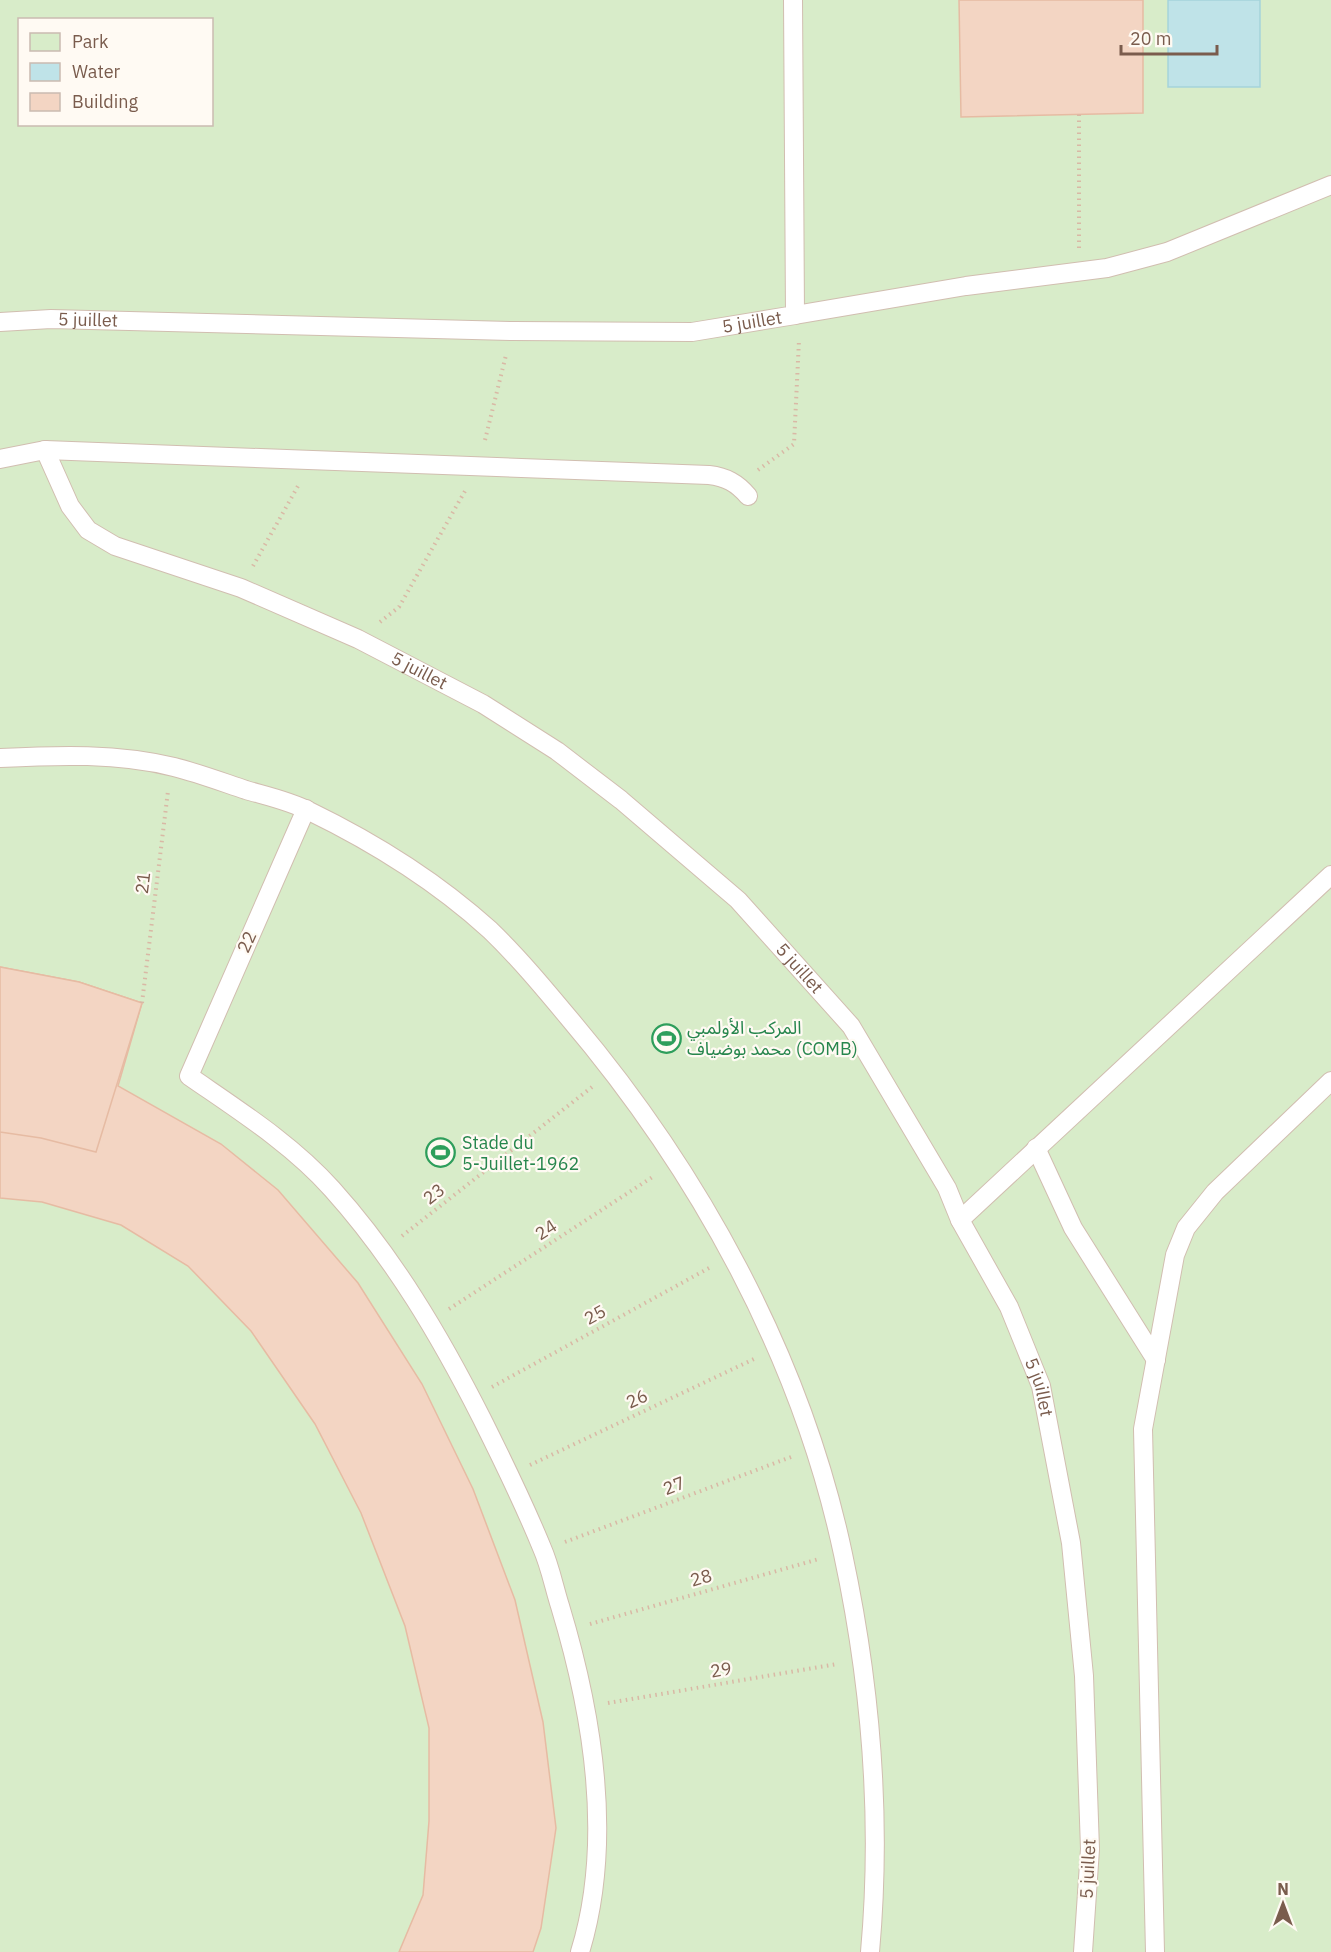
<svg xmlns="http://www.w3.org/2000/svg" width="1331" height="1952" font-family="'IBM Plex Sans','Noto Sans Arabic',sans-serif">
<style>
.green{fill:#d8ecc9;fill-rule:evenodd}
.water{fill:#bfe3e8;stroke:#a5d3da;stroke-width:1.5}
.building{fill:#f3d5c3;stroke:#e6bba3;stroke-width:1.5}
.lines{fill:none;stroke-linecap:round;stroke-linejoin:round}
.service-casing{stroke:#d1beb0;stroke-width:20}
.path{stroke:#d9b8a5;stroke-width:4;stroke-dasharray:1.5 4.5;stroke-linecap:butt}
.service{stroke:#fff;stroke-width:18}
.labels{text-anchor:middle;stroke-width:4.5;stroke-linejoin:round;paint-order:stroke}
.street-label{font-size:18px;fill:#7a5c4d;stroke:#fffaf3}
.leisure-label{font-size:18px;fill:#27864d;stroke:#fffaf3;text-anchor:start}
</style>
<rect width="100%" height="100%" fill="#fdf6ec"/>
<path class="green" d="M0 0H1331V1952H0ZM20 20H212V124H20Z"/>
<rect class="water" x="1168" y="0" width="92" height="87"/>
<g class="building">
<polygon points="959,0 1143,0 1143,113 961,117"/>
<polygon points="0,967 79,982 142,1003 118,1086 221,1144 278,1190 358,1283 422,1384 473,1489 515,1600 543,1722 556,1828 541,1928 533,1952 399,1952 423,1895 429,1821 429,1728 405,1626 361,1513 315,1424 251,1331 188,1266 121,1225 42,1202 0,1198"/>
<polygon points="0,967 79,982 142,1003 96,1152 41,1138 0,1132"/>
</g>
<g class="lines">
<defs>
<g id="service">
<polyline points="795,315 966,286 1107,268 1167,252 1331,185"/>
<path id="s1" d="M0 322 51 319 512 331 692 332 795 315 793 0"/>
<path d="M45 450 709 475C726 477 737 483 748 496"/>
<path id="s2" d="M0 459 45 450 70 506 88 530 115 546 241 588 358 639 483 704 557 751 621 800 738 900 851 1026 947 1188 960 1220 1009 1307 1041 1386 1071 1543 1084 1676 1090 1849 1083 1952"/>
<path d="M0 758C58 755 118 753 174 767 198 773 222 782 246 790 267 796 290 801 309 811 373 842 437 882 490 930 518 957 543 987 568 1017 698 1170 801 1356 843 1554 871 1685 882 1819 870 1952"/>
<path d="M306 809 189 1076C238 1110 292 1144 332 1189 394 1258 440 1336 482 1419 503 1461 524 1504 542 1548 550 1566 554 1587 560 1606 593 1715 614 1841 580 1952"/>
<polyline points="1036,1148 1073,1228 1156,1360"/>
<polyline points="960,1220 1331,875"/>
<polyline points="1155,1952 1143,1429 1175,1255 1186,1228 1215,1192 1331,1081"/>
</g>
</defs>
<use href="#service" class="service-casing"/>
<g class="path">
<polyline points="1079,248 1079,114"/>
<polyline points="485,440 506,355"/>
<polyline points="758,470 794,444 799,340"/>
<polyline points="253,566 298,486"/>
<polyline points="380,622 399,607 465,491"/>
<polyline points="142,1003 168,791"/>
<polyline points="402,1236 592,1087"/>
<polyline points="449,1309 654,1176"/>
<polyline points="492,1387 709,1268"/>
<polyline points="530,1465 754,1359"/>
<polyline points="565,1542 791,1457"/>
<polyline points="590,1624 819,1559"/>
<polyline points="608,1703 837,1664"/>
</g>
<use href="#service" class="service"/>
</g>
<defs>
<symbol id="stadium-ring" viewBox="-11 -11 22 22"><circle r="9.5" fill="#fffaf3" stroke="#2e9e5b" stroke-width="1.5"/><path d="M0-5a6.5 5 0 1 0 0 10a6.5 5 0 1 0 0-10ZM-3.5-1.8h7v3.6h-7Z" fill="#2e9e5b"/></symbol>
</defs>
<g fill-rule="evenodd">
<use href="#stadium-ring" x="650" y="1022" width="33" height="33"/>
<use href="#stadium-ring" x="424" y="1136" width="33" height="33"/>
</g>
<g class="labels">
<g class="street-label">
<text dy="6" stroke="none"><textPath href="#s1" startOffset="88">5 juillet</textPath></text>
<text dy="6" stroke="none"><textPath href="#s1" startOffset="753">5 juillet</textPath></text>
<text dy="6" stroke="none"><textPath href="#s2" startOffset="498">5 juillet</textPath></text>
<text transform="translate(143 883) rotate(-83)" y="6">21</text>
<text transform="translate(247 942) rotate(-66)" y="6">22</text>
<text dy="6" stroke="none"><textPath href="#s2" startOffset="984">5 juillet</textPath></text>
<text transform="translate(434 1194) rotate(-38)" y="6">23</text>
<text transform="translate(546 1230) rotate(-33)" y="6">24</text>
<text transform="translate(595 1315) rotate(-29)" y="6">25</text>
<text dy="6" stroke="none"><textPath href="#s2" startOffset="1470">5 juillet</textPath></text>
<text transform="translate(637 1399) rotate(-25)" y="6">26</text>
<text transform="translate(674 1486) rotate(-21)" y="6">27</text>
<text transform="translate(701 1578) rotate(-16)" y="6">28</text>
<text transform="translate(721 1670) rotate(-10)" y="6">29</text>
<text transform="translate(1088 1869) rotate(-87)" y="6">5 juillet</text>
</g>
<g class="leisure-label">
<text x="687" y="1034">المركب الأولمبي<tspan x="687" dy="21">محمد بوضياف (COMB)</tspan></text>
<text x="462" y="1149">Stade du<tspan x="462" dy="21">5-Juillet-1962</tspan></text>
</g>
</g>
<rect x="18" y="18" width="195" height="108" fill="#fffaf3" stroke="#cabbb1" stroke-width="1.5"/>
<rect x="30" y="33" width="30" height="18" fill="#d8ecc9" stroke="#cabbb1" stroke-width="1.5"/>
<text x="72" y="48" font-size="18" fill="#7a5c4d">Park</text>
<rect x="30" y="63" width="30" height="18" fill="#bfe3e8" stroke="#cabbb1" stroke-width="1.5"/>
<text x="72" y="78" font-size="18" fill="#7a5c4d">Water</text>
<rect x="30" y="93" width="30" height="18" fill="#f3d5c3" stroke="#cabbb1" stroke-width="1.5"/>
<text x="72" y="108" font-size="18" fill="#7a5c4d">Building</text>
<g transform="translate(1283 1904)" stroke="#fffaf3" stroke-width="4.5" paint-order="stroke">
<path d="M0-4.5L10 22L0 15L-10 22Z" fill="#7a5c4d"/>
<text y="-9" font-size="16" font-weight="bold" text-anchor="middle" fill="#7a5c4d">N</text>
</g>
<path d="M1121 45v9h96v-9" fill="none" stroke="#7a5c4d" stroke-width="3"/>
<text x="1130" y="45" font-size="18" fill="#7a5c4d" stroke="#fffaf3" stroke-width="4.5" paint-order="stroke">20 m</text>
</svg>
